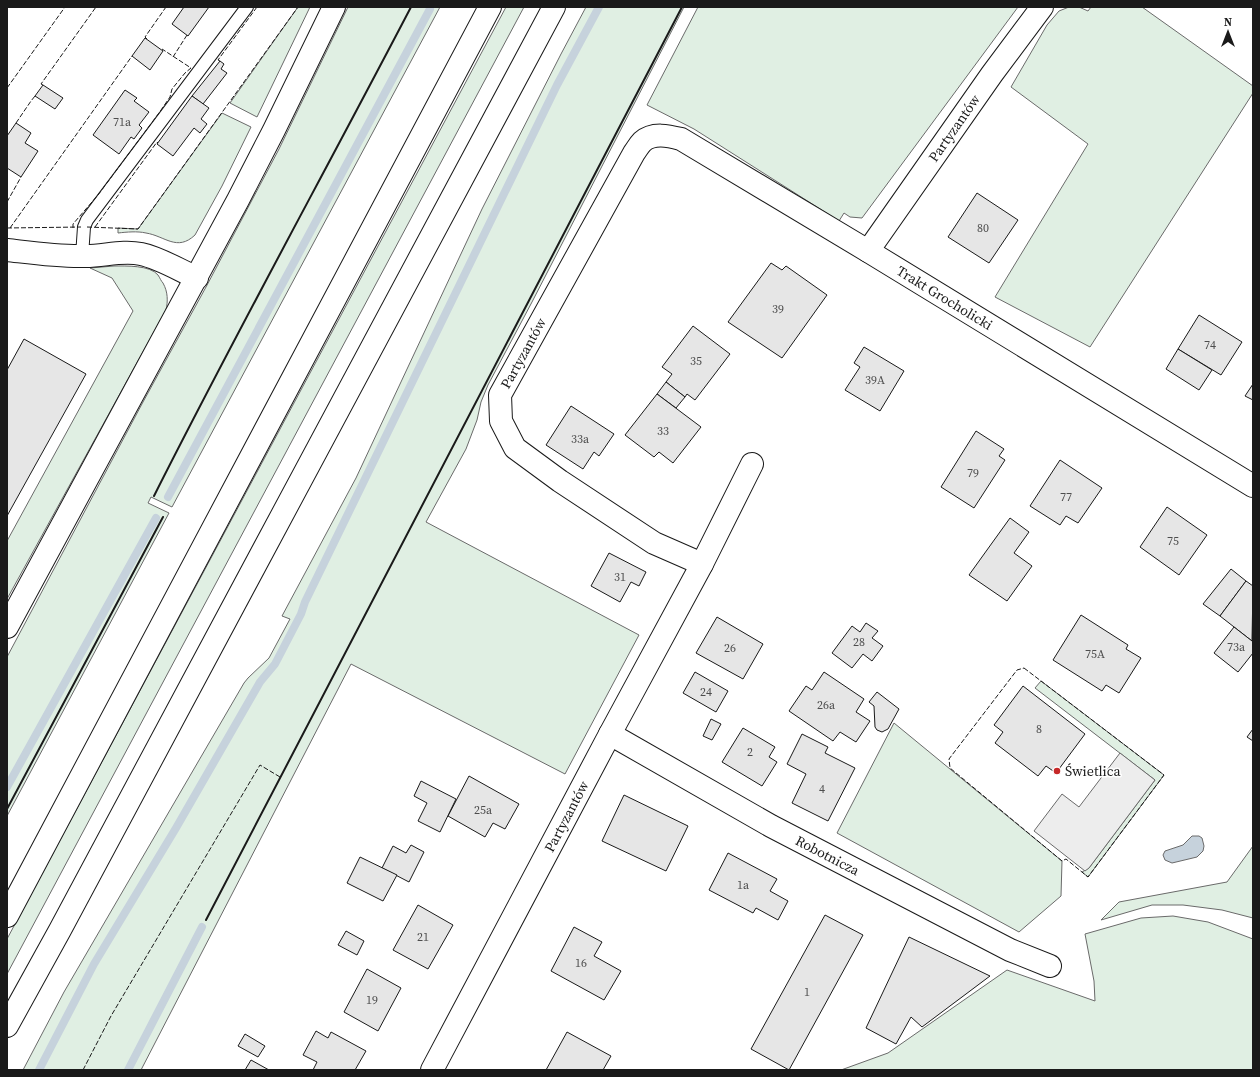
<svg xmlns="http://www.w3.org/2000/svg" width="1260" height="1077" font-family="'Source Serif 4',serif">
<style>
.green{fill:#e0efe3;stroke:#6a6a6a}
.parking{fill:#ededed;stroke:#6a6a6a}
.water{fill:#c6d2dc;stroke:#6a6a6a}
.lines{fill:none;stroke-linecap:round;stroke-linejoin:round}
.stream{stroke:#c6d2dc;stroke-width:8}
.building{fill:#e6e6e6;stroke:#1a1a1a}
.service-casing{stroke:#1a1a1a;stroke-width:14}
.minor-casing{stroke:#1a1a1a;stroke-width:24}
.tertiary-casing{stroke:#1a1a1a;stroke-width:24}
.motorway-casing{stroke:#1a1a1a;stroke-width:24}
.service{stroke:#fff;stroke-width:12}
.minor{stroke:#fff;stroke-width:22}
.tertiary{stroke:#fff;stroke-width:22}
.motorway{stroke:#fff;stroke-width:22}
.fence{stroke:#1a1a1a;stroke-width:1;stroke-dasharray:5 2;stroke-linecap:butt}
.wall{stroke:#1a1a1a;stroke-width:2}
.poi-dot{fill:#c62828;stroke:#fff;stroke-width:1.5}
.labels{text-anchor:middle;stroke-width:3;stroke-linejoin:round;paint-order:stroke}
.number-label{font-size:12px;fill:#4d4d4d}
.street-label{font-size:14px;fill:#1a1a1a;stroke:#fff}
.poi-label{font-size:14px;fill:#1a1a1a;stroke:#fff;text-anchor:start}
</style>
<rect width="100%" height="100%" fill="#fff"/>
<g class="green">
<polygon points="298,7 310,7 257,117 230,103"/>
<polygon points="348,7 440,7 172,507 151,497 148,503 169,513 7,816 7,657 143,402 206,287 279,149"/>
<polygon points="506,7 524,7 7,974 7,939"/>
<polygon points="586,7 684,7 532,302 488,385 481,402 477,420 466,449 426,522 639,635 565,774 351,664 141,1070 23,1070 64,992 244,683 248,678 269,658 290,619 282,616 356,478 482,209 561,54"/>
<polygon points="698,7 1018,7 862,218 850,217 844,213 839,221 694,129 647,105"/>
<polygon points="1069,7 1079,7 1088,11 1091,7 1142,7 1253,86 1253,93 1090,347 995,297 1088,144 1011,87 1047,25 1059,11"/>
<path d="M222 113 251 127 222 186 195 235C177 252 165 236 146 233 137 231 127 232 118 233V228L138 229Z"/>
<path d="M114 266C126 266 150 265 158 275 160 278 161 281 163 283 168 292 168 301 166 310L7 599V541L133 311 112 278 90 268Z"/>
<polygon points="1041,681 1164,775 1088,877 1082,872 1089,868 1155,780 1035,688"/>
<polygon points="894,723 1062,861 1061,896 1019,932 837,833"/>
<polygon points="1253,846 1253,918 1222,910 1183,905 1152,905 1101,920 1119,902 1227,882"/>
<polygon points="1173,916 1208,922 1253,939 1253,1070 841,1070 888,1053 1007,970 1095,1001 1094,981 1085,934 1141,918"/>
</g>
<polygon class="parking" points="1120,753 1155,780 1089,868 1085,871 1034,831 1062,794 1079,807"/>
<polygon class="water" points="1192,836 1199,836 1202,838 1204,846 1203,851 1197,857 1172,863 1165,860 1163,855 1165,851 1183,845"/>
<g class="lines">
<g class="stream">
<polyline points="168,497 430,9"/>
<polyline points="7,787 156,518"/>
<polyline points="39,1070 94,964 176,828 260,682 275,664 301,614 305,602 557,85 599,7"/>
<polyline points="128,1070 202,927"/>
</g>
</g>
<g class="building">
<polygon points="184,7 209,7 188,36 172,24"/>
<polygon points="145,38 163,51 150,70 132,56"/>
<polygon points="220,61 224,64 221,69 227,73 203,104 192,96"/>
<polygon points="43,85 63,98 55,109 35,96"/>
<polygon points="125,90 137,98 134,101 149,112 139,125 142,128 134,139 131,137 119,154 93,135"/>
<polygon points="192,96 209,108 201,119 207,124 200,133 194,128 173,156 157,144"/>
<polygon points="16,123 31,133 25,143 38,151 21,177 7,168 7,136"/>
<polygon points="977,193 1018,220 989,263 948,237"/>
<polygon points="771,263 782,270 786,266 827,295 782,358 728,322"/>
<polygon points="1199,315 1242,342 1221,375 1178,349"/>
<polygon points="693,326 730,354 695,400 687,394 685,397 666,382 672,374 662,367"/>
<polygon points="24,339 86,374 7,516 7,370"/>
<polygon points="864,347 904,371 880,411 845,390 860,367 854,363"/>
<polygon points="1178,349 1212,370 1199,390 1166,369"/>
<polygon points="666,382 685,397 676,408 657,394"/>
<polygon points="1253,384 1253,400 1245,396"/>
<polygon points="657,394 701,427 673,463 659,452 654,457 625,435"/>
<polygon points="571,406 614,434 599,456 594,452 583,469 546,445"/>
<polygon points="976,431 1004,449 999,456 1005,460 974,508 941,487"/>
<polygon points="1060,460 1102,488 1078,523 1066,516 1060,525 1030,506"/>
<polygon points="1167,507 1207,535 1179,575 1140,547"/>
<polygon points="1010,518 1029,532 1014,553 1032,566 1007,601 969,575"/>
<polygon points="609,553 646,572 639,586 631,582 620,602 591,586"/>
<polygon points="1231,569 1246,581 1220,616 1203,604"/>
<polygon points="1246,581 1253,586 1252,641 1220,616"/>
<polygon points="1081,615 1128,645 1126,649 1141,658 1119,693 1106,685 1102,691 1053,660"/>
<polygon points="717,617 763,644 743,679 696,653"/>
<polygon points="866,623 878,631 872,638 883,646 872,661 863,654 852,668 832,653 852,626 860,632"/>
<polygon points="1234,627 1252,641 1253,639 1253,653 1238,672 1214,653"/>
<polygon points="695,672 728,691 716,712 683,693"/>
<polygon points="824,672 864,699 856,712 870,721 856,742 840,732 833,741 789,711 806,686 812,690"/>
<polygon points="1023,686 1085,734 1056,773 1046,766 1038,776 995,743 1003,732 994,725"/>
<polygon points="877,692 899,709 888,729 882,732 877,730 875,727 874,706 869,702"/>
<polygon points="711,719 721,724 712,740 703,736"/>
<polygon points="743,728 775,747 769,757 777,762 762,786 722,762"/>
<polygon points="1253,729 1253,741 1247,737"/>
<polygon points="802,734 828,747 825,753 855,768 828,821 792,803 806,774 787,764"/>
<polygon points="469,776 519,804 505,829 493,823 485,837 448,816"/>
<polygon points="421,781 456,799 440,832 418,821 427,803 414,796"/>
<polygon points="624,795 688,826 666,871 602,841"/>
<polygon points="411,845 424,852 409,882 382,868 393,846 406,853"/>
<polygon points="728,853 777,879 770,891 788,901 778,920 756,908 753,913 709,890"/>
<polygon points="360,857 397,875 383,901 347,883"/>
<polygon points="418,905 453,925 428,969 393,950"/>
<polygon points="825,915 863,935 789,1070 751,1049"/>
<polygon points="574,927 602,942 594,956 621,971 604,1000 551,971"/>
<polygon points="346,931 364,941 357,955 338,945"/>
<polygon points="909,937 990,976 922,1027 911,1017 896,1044 866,1028"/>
<polygon points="367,969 401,988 378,1031 344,1012"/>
<polygon points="316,1031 328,1038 331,1032 366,1051 355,1070 313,1070 317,1062 303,1055"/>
<polygon points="567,1032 611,1056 603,1070 546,1070"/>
<polygon points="245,1034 265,1046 258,1057 238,1046"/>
<polygon points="251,1060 269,1070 245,1070"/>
</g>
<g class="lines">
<defs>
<polyline id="service" points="82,256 84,227 87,220 247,7"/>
<g id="minor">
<path d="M7 250C33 253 60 257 86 256 104 256 123 250 141 254 160 258 179 270 197 278"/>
<path id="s1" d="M868 251 992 74 1042 7"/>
<path id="s2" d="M702 564 654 543 560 481 515 448 501 421 500 395 634 153C637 149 639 145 642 142 653 132 669 136 681 139L868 251 1253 486"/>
<path id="s3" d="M610 734 771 826 1010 950 1050 966"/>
<path id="s4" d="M432 1070 610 734 702 564 752 464"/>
</g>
<polyline id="tertiary" points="7,627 238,200 274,130 334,7"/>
<g id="motorway">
<polyline points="7,916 490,7"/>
<polyline points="7,1026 60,930 554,7"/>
</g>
</defs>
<use href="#service" class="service-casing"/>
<use href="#minor" class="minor-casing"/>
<use href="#tertiary" class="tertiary-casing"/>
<use href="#motorway" class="motorway-casing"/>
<use href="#service" class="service"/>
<use href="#minor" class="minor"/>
<use href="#tertiary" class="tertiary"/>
<use href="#motorway" class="motorway"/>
<g class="fence">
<polyline points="147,39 145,37 166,7"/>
<polyline points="173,57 187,35"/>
<polyline points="220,61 218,60 257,7"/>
<polyline points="43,85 41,84 96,7"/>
<polyline points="7,88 65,7"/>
<polyline points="16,123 31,101 35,96"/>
<polyline points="7,202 21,177"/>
<polyline points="87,227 138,229 298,7"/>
<polyline points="95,227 157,142 158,143"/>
<polyline points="7,228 81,227"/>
<polyline points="10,228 132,56"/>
<polyline points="73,228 73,224 98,195 159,113 170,97 172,89 185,73 191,68 162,49"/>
<polygon points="1024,668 1164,775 1088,877 1066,859 1062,861 950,768 949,759 1017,670"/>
<polyline points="83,1070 111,1016 260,765 280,777"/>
</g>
<g class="wall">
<path d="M154 496C237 331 326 170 411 7"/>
<polyline points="7,809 163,517"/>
<polyline points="206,920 682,7"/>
</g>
</g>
<circle class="poi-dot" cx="1057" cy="771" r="4"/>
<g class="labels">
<g class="number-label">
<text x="122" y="126">71a</text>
<text x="983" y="232">80</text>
<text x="778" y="313">39</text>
<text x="1210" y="349">74</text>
<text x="696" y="365">35</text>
<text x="875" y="384">39A</text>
<text x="663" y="435">33</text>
<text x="580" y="443">33a</text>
<text x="973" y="477">79</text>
<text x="1066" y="501">77</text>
<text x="1173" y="545">75</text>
<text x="620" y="581">31</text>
<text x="859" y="646">28</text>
<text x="1236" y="651">73a</text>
<text x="730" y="652">26</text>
<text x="1095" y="658">75A</text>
<text x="706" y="696">24</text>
<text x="826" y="709">26a</text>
<text x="1039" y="733">8</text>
<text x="750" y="756">2</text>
<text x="822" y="793">4</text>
<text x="483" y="814">25a</text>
<text x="743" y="889">1a</text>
<text x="423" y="941">21</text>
<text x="581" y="967">16</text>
<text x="807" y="996">1</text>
<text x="372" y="1004">19</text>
</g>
<g class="street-label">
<text dy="5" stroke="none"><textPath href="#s1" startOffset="150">Partyzantów</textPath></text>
<text dy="5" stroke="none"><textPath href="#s2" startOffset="916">Trakt Grocholicki</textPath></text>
<text dy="5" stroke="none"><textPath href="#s2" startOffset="325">Partyzantów</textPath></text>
<text dy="5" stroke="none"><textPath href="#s4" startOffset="287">Partyzantów</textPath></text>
<text dy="5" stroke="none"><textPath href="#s3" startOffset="249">Robotnicza</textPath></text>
</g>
<g class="poi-label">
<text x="1065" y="776">Świetlica</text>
</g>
</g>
<rect width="1260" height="1077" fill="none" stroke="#1a1a1a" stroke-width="16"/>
<g transform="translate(1228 32)" stroke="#ffffff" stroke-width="3" paint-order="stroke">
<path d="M0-3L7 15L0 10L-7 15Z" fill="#1a1a1a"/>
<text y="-6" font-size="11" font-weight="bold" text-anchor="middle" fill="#1a1a1a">N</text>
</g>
</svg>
